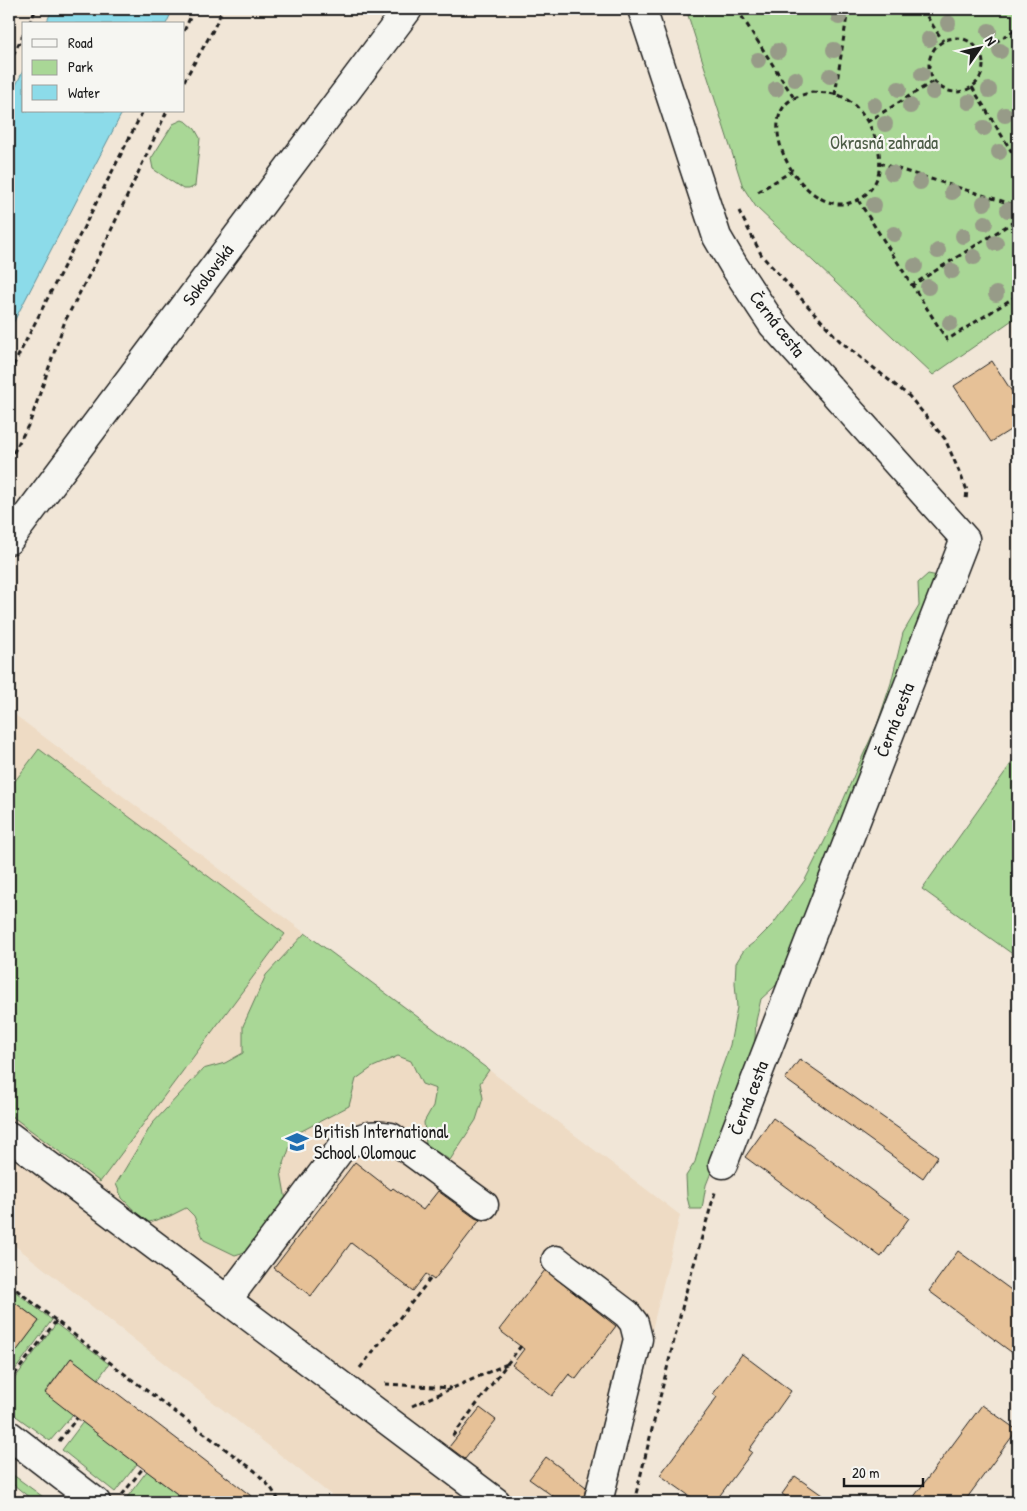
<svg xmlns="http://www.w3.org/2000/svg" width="1027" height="1511" font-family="'Patrick Hand',sans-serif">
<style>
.built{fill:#eedbc4}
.green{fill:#a9d796;stroke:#627a59}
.water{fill:#8cdbe9;stroke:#5f8f97}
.building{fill:#e6c197;stroke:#1c1c1c}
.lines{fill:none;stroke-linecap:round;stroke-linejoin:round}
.minor-casing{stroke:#1c1c1c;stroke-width:31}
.path{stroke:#1c1c1c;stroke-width:3;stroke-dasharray:5 4;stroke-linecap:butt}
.minor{stroke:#f6f6f2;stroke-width:28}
.tree{fill:#979b88}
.labels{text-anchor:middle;stroke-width:4.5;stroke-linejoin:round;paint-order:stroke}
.park-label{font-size:18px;fill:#4d5d47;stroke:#f6f6f2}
.street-label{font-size:18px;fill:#1c1c1c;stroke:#f6f6f2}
.poi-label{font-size:18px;fill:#1c1c1c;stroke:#f6f6f2;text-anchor:start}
</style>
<rect width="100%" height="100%" fill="#f1e6d7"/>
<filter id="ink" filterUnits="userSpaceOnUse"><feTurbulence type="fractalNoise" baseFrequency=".02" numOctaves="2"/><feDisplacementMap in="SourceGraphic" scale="10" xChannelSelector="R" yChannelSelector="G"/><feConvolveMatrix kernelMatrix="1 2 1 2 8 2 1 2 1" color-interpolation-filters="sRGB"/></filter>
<g filter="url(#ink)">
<polygon class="built" points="15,715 305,933 489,1070 680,1215 610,1502 340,1502 9,1241 9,723"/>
<g class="green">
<polygon points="686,9 1018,9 1018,316 933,375 756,207 743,187"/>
<polygon points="182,120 187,122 195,129 200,138 195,186 189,189 183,189 153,169 151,159 173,124"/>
<polygon points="928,574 938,576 783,979 761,999 756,1021 754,1056 740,1099 706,1185 702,1209 690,1209 687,1197 686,1176 695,1162 715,1087 730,1045 737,1007 735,983 736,963 744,950 757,940 773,924 805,880 833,824 858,766 877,725 891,683 903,633 919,606 918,583"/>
<polygon points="39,749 285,934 100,1182 9,1114 9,789"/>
<polygon points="1018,754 1018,958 922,889"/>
<polygon points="305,933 489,1070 480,1083 483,1098 476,1120 450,1160 426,1145 424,1122 433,1106 436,1089 422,1084 411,1061 398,1056 373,1067 356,1079 349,1106 294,1135 281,1172 287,1206 258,1248 235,1255 204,1240 194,1216 186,1208 170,1216 146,1223 122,1198 116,1184 152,1124 203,1069 225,1063 243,1053 243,1026 266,975"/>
<polygon points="12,1289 52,1320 9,1378 9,1352 13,1355 39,1321 9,1298 9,1293"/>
<polygon points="56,1324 109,1364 98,1379 71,1358 45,1392 73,1414 50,1441 9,1411 9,1386"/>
<polygon points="83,1422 137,1464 115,1492 62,1450"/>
<polygon points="147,1471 188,1502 128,1502 125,1500"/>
<polygon points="9,1472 50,1502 27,1502 30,1498 9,1481"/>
</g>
<g class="water">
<polygon points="52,9 173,9 166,24 46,24"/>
<polygon points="24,69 24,111 123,111 9,331 9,99"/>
</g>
<g class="building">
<polygon points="992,361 1018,401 1018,425 991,442 954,386"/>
<polygon points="800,1059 938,1156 923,1178 785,1079"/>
<polygon points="773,1118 909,1218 881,1257 745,1157"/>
<polygon points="355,1162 391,1190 393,1188 423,1210 438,1191 475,1218 480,1220 434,1280 426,1274 413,1291 351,1243 311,1296 274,1268"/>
<polygon points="958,1251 1018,1295 1018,1357 929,1291"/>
<polygon points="545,1270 616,1326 576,1379 569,1374 552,1396 512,1365 524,1349 499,1330"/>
<polygon points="9,1298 39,1321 9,1361"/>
<polygon points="742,1354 791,1391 749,1450 752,1452 715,1502 698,1502 660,1475 717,1397 713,1394"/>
<polygon points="71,1358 203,1459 259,1502 188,1502 109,1443 45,1393"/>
<polygon points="982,1405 1017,1430 964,1502 910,1502"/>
<polygon points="480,1408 496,1420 465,1459 449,1447"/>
<polygon points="546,1457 586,1487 583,1502 561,1502 529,1479"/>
<polygon points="795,1476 832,1502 793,1502 782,1494"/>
</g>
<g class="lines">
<defs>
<g id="minor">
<polyline points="642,9 717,237 734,266 773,325 965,539 723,1164"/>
<polyline points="9,540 408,9"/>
<polyline points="9,1136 496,1502"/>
<polyline points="556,1260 627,1314 634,1323 638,1339 598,1502"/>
<path d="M227 1300 343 1146C363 1137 369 1133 391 1137L484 1205"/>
<polyline points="9,1435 96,1502"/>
</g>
</defs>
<use href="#minor" class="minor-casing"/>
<g class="path">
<polyline points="737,9 794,98"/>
<polyline points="922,9 943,41"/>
<polyline points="740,13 747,9"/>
<polyline points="29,24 36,9"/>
<polyline points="184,31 194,9"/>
<circle cx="956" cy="65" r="27"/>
<polyline points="980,52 1018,28"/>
<polyline points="9,63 24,33"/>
<polyline points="184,81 212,32 223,9"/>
<polyline points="972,87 1018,162"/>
<path d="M812 92C824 93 836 92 846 99 873 116 895 169 866 194 820 235 756 140 785 105 792 97 803 95 812 92Z"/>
<polyline points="835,95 848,9"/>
<polyline points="867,122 934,81"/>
<polyline points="879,163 1018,206"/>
<polyline points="758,192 792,171"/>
<polyline points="858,200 947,340 1018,295"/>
<polyline points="739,211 762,256 840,341 909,396 945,439 967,490 966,500"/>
<polyline points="911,286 1018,219"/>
<polyline points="9,374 143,111"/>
<polyline points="9,461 30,422 65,321 100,254 167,111"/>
<polyline points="9,1284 131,1379 255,1471 271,1488 280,1502"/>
<polyline points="507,1364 521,1346"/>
<polyline points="360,1368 431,1278"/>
<polyline points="9,1382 56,1321"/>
<polyline points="385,1384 451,1388"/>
<polyline points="412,1406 507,1364 452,1437"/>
<polyline points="59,1441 77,1418"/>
<polyline points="122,1495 143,1468"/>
<polyline points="634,1502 687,1288 716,1189"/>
</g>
<use href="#minor" class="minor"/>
</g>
<g class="tree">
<circle cx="839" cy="17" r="8"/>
<circle cx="948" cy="23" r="8"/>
<circle cx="989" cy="31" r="8"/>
<circle cx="929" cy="39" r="8"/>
<circle cx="834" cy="50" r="8"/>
<circle cx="778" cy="51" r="8"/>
<circle cx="1000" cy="51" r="8"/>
<circle cx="758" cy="60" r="8"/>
<circle cx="922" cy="74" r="8"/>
<circle cx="830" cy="76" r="8"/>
<circle cx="795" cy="79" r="8"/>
<circle cx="776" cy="89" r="8"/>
<circle cx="899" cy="89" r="8"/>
<circle cx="989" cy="90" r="8"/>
<circle cx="933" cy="92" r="8"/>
<circle cx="969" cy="102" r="8"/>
<circle cx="874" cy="105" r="8"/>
<circle cx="910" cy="106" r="8"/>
<circle cx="1005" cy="115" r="8"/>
<circle cx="885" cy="124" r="8"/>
<circle cx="984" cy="128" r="8"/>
<circle cx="999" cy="152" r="8"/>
<circle cx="892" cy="173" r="8"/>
<circle cx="920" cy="182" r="8"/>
<circle cx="952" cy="192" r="8"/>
<circle cx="984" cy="203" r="8"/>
<circle cx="874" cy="205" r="8"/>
<circle cx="1008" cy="210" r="8"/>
<circle cx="985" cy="223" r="8"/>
<circle cx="894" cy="234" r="8"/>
<circle cx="963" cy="236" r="8"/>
<circle cx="996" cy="243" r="8"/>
<circle cx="938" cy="251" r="8"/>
<circle cx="974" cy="257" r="8"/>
<circle cx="915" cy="266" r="8"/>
<circle cx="952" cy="271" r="8"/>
<circle cx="928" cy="287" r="8"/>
<circle cx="996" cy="294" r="8"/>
<circle cx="950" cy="323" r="8"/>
</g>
</g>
<defs>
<symbol id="school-bare" viewBox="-9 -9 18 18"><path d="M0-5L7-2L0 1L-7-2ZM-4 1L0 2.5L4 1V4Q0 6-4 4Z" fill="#1f6fb2" stroke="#f6f6f2" stroke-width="2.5" paint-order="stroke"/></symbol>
</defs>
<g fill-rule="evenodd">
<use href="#school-bare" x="281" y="1126" width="32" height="32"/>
</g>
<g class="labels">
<g class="park-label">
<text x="884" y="149">Okrasná zahrada</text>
</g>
<g class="street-label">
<text transform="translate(208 275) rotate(-53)" y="6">Sokolovská</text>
<text transform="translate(777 324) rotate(52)" y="6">Černá cesta</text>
<text transform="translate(895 720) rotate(-69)" y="6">Černá cesta</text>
<text transform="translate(749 1098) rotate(-69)" y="6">Černá cesta</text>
</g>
<g class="poi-label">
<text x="314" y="1138">British International<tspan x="314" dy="21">School Olomouc</tspan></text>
</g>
</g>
<rect width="1027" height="1511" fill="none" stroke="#f6f6f2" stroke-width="30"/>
<rect x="15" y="15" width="997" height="1481" fill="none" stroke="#1c1c1c" stroke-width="2" filter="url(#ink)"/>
<rect x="22" y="22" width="162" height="90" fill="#f6f6f2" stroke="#9f9f9c"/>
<rect x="32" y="39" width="25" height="8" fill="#f6f6f2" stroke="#9f9f9c"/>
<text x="68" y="48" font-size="15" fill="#1c1c1c">Road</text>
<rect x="32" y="60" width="25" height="15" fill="#a9d796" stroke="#9f9f9c"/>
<text x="68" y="72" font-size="15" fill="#1c1c1c">Park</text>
<rect x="32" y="85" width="25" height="15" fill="#8cdbe9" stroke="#9f9f9c"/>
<text x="68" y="98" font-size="15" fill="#1c1c1c">Water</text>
<g transform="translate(980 48) rotate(56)" stroke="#f6f6f2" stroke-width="4" paint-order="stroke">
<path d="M0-4L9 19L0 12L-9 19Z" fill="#1c1c1c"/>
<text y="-8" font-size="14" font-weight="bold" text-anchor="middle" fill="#1c1c1c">N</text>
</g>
<path d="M844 1478v8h79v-8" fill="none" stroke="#1c1c1c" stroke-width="2.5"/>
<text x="852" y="1478" font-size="15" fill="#1c1c1c" stroke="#f6f6f2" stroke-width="4" paint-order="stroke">20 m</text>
</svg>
